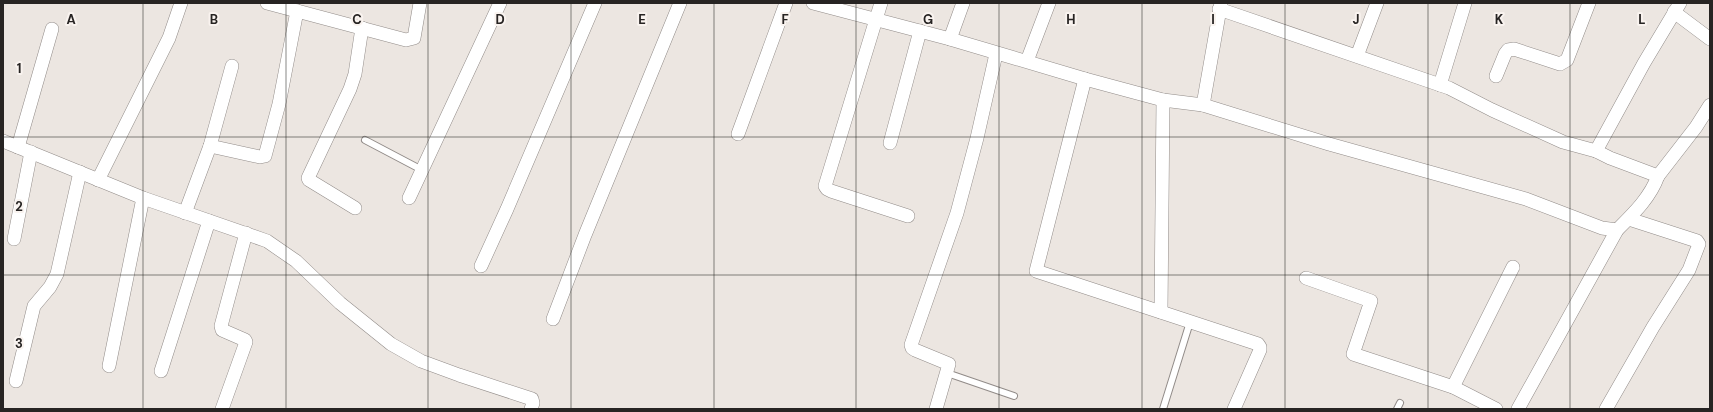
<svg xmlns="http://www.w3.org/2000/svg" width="1713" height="412" font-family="'DM Sans',sans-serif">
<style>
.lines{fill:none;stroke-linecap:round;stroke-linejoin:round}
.lane-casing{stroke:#928c89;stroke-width:8}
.street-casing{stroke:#928c89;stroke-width:14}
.lane{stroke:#fff;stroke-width:6}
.street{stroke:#fff;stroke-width:13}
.grid{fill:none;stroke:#272423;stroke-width:1;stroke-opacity:0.55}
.grid-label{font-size:13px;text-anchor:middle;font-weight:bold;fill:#272423;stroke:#f9f3ef;stroke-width:4;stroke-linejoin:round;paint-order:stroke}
</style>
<rect width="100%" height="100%" fill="#ece6e1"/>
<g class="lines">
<defs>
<g id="lane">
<polyline points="365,140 422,170"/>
<polyline points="947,373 1014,396"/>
<polyline points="1163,409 1190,322"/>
<polyline points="1397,409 1400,403"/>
</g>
<g id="street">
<polyline points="267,3 406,40 414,38 420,3"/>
<polyline points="813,3 950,39 1085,79 1036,271 1258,344 1260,347 1260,350 1234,409"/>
<polyline points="881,3 825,186 827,189 831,191 908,216"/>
<polyline points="1221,3 1203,105 1329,144 1526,199 1602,228 1617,230"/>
<polyline points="1219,9 1449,88 1492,110 1563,142 1596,151 1644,63 1680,3"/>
<polyline points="1674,12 1710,39"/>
<polyline points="950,39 963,3"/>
<polyline points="1357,56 1377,3"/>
<polyline points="1027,61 1049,3"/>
<polyline points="1496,76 1505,54 1508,50 1514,49 1560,64 1567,60 1589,3"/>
<polyline points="1085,79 1163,100 1203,105"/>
<polyline points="1440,85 1465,3"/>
<polyline points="738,134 786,3"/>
<polyline points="3,141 143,198 267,241 296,261 340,303 391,344 421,361 459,375 532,399 533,403 531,409"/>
<polyline points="890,143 920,31"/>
<polyline points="210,146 260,157 265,156 279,104 297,11"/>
<polyline points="18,147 52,29"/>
<polyline points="1658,176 1696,127 1710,105"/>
<polyline points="98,180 169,38 181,3"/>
<polyline points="409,198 500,3"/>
<polyline points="355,208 309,180 308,178 350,89 355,74 362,28"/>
<polyline points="185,213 210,146 232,66"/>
<polyline points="14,239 31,152"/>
<polyline points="481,266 507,209 595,3"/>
<polyline points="1306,278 1371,301 1353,354 1453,387 1496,409"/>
<polyline points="1161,312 1163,100"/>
<polyline points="553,319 585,235 680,3"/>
<polyline points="109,366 143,198"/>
<polyline points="161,371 209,221"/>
<polyline points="16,381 34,306 50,287 57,274 80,172"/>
<polyline points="1453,387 1513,267"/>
<polyline points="222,409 246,342 245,340 222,330 221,326 246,233"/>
<polyline points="936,409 949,364 915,350 912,348 911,345 957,213 977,138 996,54"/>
<path d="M1518 409 1617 230C1633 214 1650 198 1658 176L1610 158 1596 151"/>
<polyline points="1606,409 1653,327 1689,270 1699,244 1697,241 1629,219"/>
</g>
</defs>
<use href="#lane" class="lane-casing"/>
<use href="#street" class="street-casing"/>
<use href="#lane" class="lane"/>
<use href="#street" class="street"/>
</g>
<path class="grid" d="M143 3V409M286 3V409M428 3V409M571 3V409M714 3V409M856 3V409M999 3V409M1142 3V409M1285 3V409M1428 3V409M1570 3V409M3 137H1710M3 275H1710"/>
<g class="grid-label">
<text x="71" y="24">A</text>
<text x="214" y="24">B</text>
<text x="357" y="24">C</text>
<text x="500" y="24">D</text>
<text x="642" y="24">E</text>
<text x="785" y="24">F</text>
<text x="928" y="24">G</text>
<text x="1071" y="24">H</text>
<text x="1213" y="24">I</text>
<text x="1356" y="24">J</text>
<text x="1499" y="24">K</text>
<text x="1642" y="24">L</text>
<text x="19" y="73">1</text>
<text x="19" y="211">2</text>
<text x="19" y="348">3</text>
</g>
<rect width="1713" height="412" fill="none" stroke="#272423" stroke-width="8"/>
</svg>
